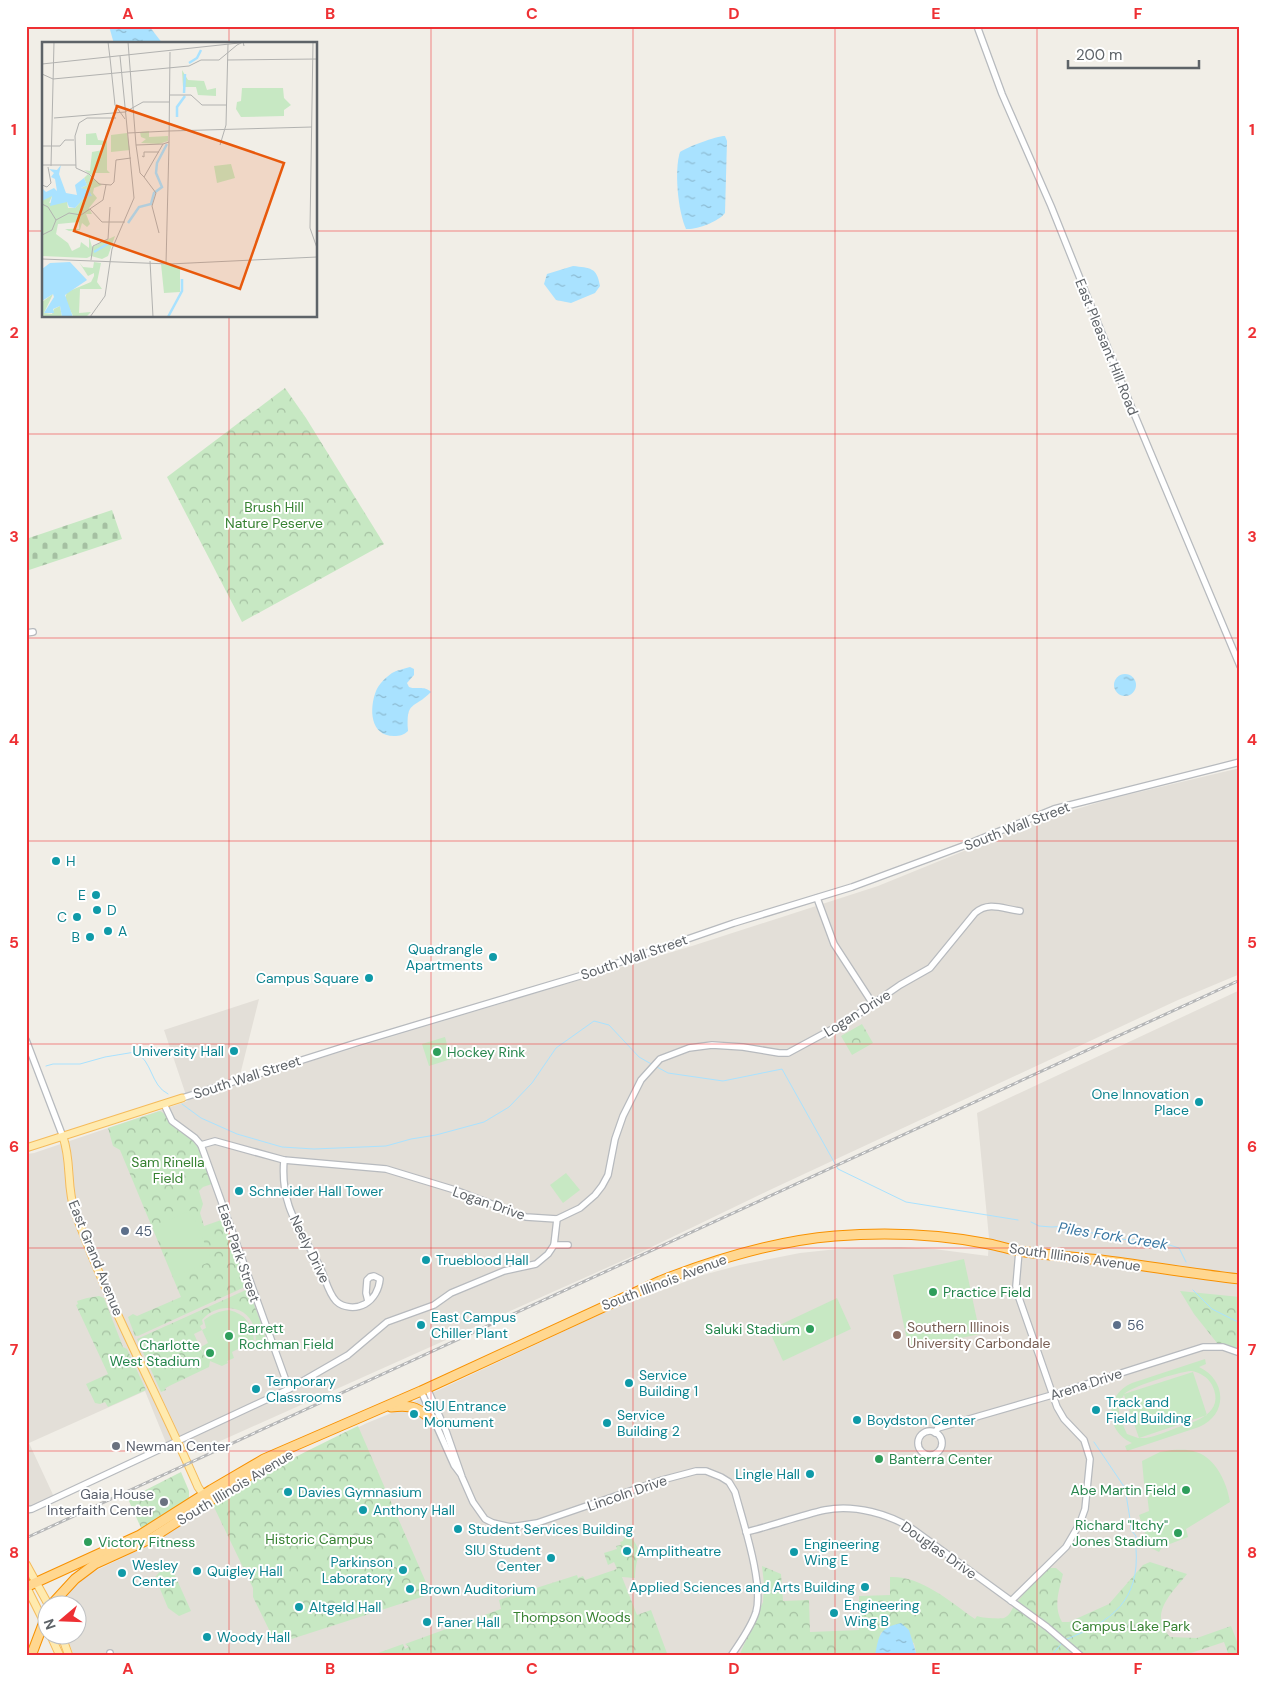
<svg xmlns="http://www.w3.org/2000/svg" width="1266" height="1682" font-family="'DM Sans',sans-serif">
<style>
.education{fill:#e3dfd8}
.cemetery{fill:url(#cemetery-stones)}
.park{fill:url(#park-crowns)}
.pitch{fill:#c7e8c3;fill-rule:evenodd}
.water{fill:url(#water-ripples)}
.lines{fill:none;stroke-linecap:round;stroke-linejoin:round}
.stream{stroke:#a9e2ff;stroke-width:1}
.minor-casing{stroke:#b7babe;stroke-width:8}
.major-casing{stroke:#f5bb5b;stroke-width:9}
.highway-casing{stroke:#f89100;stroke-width:11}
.minor{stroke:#fff;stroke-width:5.5}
.major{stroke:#ffeaae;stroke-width:7}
.highway{stroke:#ffd790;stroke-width:9}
.rail-casing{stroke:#b5b6b7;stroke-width:3}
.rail{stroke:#fff;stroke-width:1;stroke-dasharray:4;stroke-linecap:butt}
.grid{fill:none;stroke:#ee3034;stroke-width:1;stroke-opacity:0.55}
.culture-dot{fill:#0f9aa8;stroke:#fff;stroke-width:2}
.leisure-dot{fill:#2e9e5b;stroke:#fff;stroke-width:2}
.service-dot{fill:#5c6f8a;stroke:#fff;stroke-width:2}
.education-dot{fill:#8d6e63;stroke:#fff;stroke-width:2}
.worship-dot{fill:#6b7280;stroke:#fff;stroke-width:2}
.labels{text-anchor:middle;stroke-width:4;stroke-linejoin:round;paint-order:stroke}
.street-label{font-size:14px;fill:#5e6368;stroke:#fff}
.park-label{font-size:14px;fill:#378232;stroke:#fff}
.culture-label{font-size:14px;fill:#0d838f;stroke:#fff;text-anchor:start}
.leisure-label{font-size:14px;fill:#27864d;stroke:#fff;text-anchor:start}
.service-label{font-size:14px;fill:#4e5e75;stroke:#fff;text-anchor:start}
.education-label{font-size:14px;fill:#785e54;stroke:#fff;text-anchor:start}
.worship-label{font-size:14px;fill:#5b616d;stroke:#fff;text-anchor:start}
.water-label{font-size:15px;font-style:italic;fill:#3b78a3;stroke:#fff}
.inset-river{fill:none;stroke:#a9e2ff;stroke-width:2.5}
.inset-road{fill:none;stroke:#b2b2b0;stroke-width:1}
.view{fill:#e8590c;fill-opacity:0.15;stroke:#e8590c;stroke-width:2.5}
.inset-edge{fill:none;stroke:#5e6368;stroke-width:2.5}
.neatline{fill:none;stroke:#ee3034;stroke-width:2}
.grid-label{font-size:16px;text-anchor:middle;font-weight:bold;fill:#ee3034}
</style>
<defs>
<pattern id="cemetery-stones" width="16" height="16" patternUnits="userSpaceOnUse" patternTransform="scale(1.25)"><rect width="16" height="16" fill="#c7e8c3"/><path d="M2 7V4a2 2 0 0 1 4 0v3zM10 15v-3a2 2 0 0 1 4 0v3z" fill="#a5c0a2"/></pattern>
<pattern id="park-crowns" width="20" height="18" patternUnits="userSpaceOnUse" patternTransform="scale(1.25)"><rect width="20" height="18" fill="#c7e8c3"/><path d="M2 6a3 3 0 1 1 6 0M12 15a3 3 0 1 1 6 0" fill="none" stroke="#a5c0a2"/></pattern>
<pattern id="water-ripples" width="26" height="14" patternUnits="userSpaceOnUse" patternTransform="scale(1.25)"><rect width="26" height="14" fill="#a9e2ff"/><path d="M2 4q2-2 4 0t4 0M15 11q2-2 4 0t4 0" fill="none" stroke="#8dbbd2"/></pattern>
</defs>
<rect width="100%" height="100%" fill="#f1eee7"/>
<g class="education">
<polygon points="1240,768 1240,974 1178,1000 774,1188 633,1256 196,1452 190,1440 169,1450 145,1391 29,1443 55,1499 26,1510 26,1154 34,1153 188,1101 164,1030 259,999 238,1083 692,946 878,886 1040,820 1110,799"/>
<polygon points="1240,990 1240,1656 74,1656 66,1635 78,1634 78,1604 57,1604 74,1586 91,1573 157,1541 230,1493 283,1464 367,1423 404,1408 411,1403 605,1312 703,1275 740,1265 800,1253 847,1248 900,1247 934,1249 988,1256 989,1238 977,1113"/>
</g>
<polygon class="cemetery" points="112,510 122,539 26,571 26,539"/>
<g class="park">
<polygon points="285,388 306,418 384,544 242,622 167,477"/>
<polygon points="862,1024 873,1043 852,1055 841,1036"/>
<polygon points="160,1111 165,1114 171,1125 193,1141 198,1148 212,1184 203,1187 199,1191 203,1204 200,1213 204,1226 224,1219 247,1286 138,1336 135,1336 128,1317 133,1314 137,1316 181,1297 120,1150 113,1146 108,1128"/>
<path d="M248 1289 265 1333V1339L260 1346 256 1347C256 1340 256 1333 254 1327 246 1303 216 1303 202 1320L203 1324 200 1326 202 1330 194 1334 205 1358 208 1356 210 1361 209 1367 165 1388 166 1390 161 1392 137 1339Z"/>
<polygon points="1180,1291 1240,1297 1240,1353 1217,1343 1194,1314"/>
<polygon points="99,1296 104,1298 123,1347 127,1349 146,1390 108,1407 105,1402 100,1404 95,1403 86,1384 108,1374 76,1305 78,1304 77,1301 87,1298"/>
<path d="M358 1426 431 1594 276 1644 253 1597V1588L213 1505C258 1474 309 1450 358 1426Z"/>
<polygon points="181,1472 189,1491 189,1499 142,1530 128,1499"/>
<path d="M626 1531C647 1555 635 1553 635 1578L622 1577 637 1615 651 1610 668 1656H379L378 1653 403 1644 405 1649 409 1647 405 1644 501 1609 499 1600 577 1575 578 1578 583 1576 585 1580 617 1569 614 1562 608 1565 604 1553 617 1549 616 1546 621 1545 620 1542 623 1541Z"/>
<polygon points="169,1562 191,1611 179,1616 168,1608 155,1577"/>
<path d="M1150 1562 1187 1574C1178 1586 1160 1602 1161 1619 1161 1626 1166 1632 1170 1637L1197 1638 1231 1626 1240 1649V1656H1229L1224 1642 1182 1656H917L914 1643 881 1632 875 1656H739L763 1602 764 1584 762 1566 781 1574 783 1601 809 1600 810 1632 859 1630V1596L890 1595V1577C922 1576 949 1601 975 1619L977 1616C981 1618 1000 1619 1004 1618 1009 1616 1011 1611 1014 1606 1024 1592 1036 1580 1048 1568H1056L1063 1574C1059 1591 1053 1606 1062 1622H1069L1109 1604 1143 1565Z"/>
</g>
<g class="pitch">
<polygon points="445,1037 451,1059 429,1066 422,1044"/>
<polygon points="566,1173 580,1190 563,1203 550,1185"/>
<polygon points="191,1210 212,1261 177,1275 156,1226"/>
<polygon points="964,1259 980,1334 909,1349 893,1275"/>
<polygon points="837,1298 851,1329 783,1361 769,1330"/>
<path d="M229 1310C245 1314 253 1324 254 1341L232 1352 234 1358 227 1361 228 1363 222 1366 210 1361 208 1357 205 1358 201 1347 208 1343 202 1330 206 1328 204 1320C212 1314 219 1311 229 1310Z"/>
<path d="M1205 1359 1206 1364 1199 1367C1227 1380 1228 1415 1199 1427L1127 1451 1125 1446 1132 1443C1105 1431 1104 1395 1132 1383ZM1191 1371C1199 1372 1208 1377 1212 1385 1226 1413 1195 1422 1176 1428 1166 1432 1156 1436 1146 1438H1138L1127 1434 1121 1421 1118 1422V1420L1120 1419 1118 1404 1124 1395 1139 1438 1207 1415 1193 1372 1124 1394C1133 1386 1178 1372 1191 1371Z"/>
<path d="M1172 1450C1180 1450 1188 1449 1196 1452 1216 1458 1227 1483 1230 1502L1186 1529 1188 1537 1162 1547 1159 1552 1149 1547 1150 1544 1148 1542 1139 1515 1149 1511 1147 1494H1145L1142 1461 1160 1452Z"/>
</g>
<g class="water">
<polygon points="109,26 149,26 163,44 114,44"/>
<path d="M725 136 727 141 725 213C718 222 696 230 686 229 678 212 674 170 680 152 687 147 716 136 725 136Z"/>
<path d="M573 266C590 268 597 267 600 286L595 293 571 303 556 300 544 284 547 274Z"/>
<path d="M410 667 414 669V675L407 683 409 687C416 690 424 685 431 692 413 710 406 700 408 731 404 735 400 736 394 736 370 736 369 709 376 691 378 685 386 677 392 673 397 670 404 669 410 667Z"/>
<circle cx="1125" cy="685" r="11"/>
<path d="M901 1623 909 1630 917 1656H875C879 1635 879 1628 901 1623Z"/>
</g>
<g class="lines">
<g class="stream">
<path d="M46 1066 53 1064H80L105 1057 135 1052C153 1061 150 1085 168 1094"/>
<polyline points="657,1067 668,1073 723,1081 782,1069 838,1169 906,1202 1018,1220"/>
<polyline points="26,1072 27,1072"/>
<polyline points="182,1104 201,1118 237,1134 282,1147 314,1149 386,1146 411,1139 436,1135 484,1122 509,1107 532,1083 556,1048 594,1021 609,1025 639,1057 653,1065"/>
<polyline points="1031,1222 1039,1226 1052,1227 1065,1226 1116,1239 1157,1241 1179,1248 1186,1262"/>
<polyline points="1193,1290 1212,1309 1240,1323"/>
<polyline points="1094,1442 1125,1488 1130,1519"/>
<polyline points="1130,1521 1131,1530 1136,1536 1136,1544"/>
<path d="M1067 1639C1112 1621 1140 1601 1136 1548"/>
<polyline points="1051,1656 1062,1643"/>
</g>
<defs>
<g id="minor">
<polyline points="977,26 1002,94 1051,206 1133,411 1240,666"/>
<polyline points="26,633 33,632"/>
<polyline points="817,898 834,944 873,1004"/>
<polyline points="26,1040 63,1137"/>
<polyline points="182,1098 356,1043 583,975 734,923 852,887 963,846 1054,809 1240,762"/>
<path d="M164 1104 172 1121 195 1138 201 1145 215 1141 284 1160 386 1169 455 1190 526 1217 557 1219 580 1208 595 1195 602 1186 608 1175 615 1139 623 1116 641 1080 660 1059 689 1048 712 1045 743 1047 779 1053H788L851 1019 900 985 930 968 975 913C989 901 1003 909 1020 911"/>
<polyline points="201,1145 289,1389"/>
<path d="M284 1160C280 1207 300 1228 320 1267 325 1277 328 1293 336 1301 343 1308 356 1309 365 1304 374 1299 379 1289 380 1279L374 1276 370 1277 367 1280 366 1293 368 1301"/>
<polyline points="554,1245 568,1245"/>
<path d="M427 1388 446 1431 462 1477 473 1502 485 1519 493 1523 511 1527 537 1523 662 1480 696 1471H706L721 1477 729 1482 735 1492C743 1522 764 1584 756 1612 751 1628 740 1642 731 1656"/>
<polyline points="421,1391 454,1465 460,1473"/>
<circle cx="930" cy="1443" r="12"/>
<polyline points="935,1433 938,1428 1052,1395 1203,1347 1223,1347 1240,1353"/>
<polyline points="26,1510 32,1509 289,1389 348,1355 387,1322 434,1305 451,1293 504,1271 536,1264 548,1254 554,1245 557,1219"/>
<path d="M746 1532C772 1526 798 1516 825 1510 854 1504 890 1514 914 1530L1047 1627 1081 1656"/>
<polyline points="1011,1601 1066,1547 1080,1523 1085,1509 1090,1459 1084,1440 1064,1419 1057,1407 1019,1298 1016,1286 1019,1251"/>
<polyline points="110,1653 110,1656"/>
</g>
<g id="major">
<path d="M63 1137C72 1162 66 1187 75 1212 109 1306 158 1395 198 1487L205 1497"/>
<polyline points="26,1148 182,1098"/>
<polyline points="26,1564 48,1604"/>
<polyline points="26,1586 48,1630"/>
<polyline points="50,1634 60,1656"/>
<polyline points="61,1634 69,1656"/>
</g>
<g id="highway">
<path d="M391 1407C413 1404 419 1408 435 1423"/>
<path d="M26 1587 140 1535 211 1490 264 1459 421 1391 660 1281C716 1259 774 1241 835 1236 886 1232 939 1234 989 1244 999 1246 1009 1249 1019 1251 1046 1255 1074 1257 1101 1260 1148 1266 1193 1274 1240 1279"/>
<polyline points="52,1604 75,1579 95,1564 152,1538 259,1469 284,1456"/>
<polyline points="31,1656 48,1611"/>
</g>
</defs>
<use href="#minor" class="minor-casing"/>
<use href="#major" class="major-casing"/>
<use href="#highway" class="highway-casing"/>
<use href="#minor" class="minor"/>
<use href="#major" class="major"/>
<use href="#highway" class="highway"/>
<defs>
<polyline id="rail" points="26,1538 1240,980"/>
</defs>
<use href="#rail" class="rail-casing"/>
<use href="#rail" class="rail"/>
</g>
<path class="grid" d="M229 26V44M431 26V1656M633 26V1656M835 26V1656M1037 26V1656M26 231H44M316 231H1240M229 316V1656M26 434H1240M26 638H1240M26 841H1240M26 1044H1240M26 1248H1240M26 1451H1240"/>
<g class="culture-dot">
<circle cx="56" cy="861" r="5"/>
<circle cx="96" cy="895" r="5"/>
<circle cx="97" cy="910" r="5"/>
<circle cx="77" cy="917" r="5"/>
<circle cx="108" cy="931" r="5"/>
<circle cx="90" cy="937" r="5"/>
<circle cx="493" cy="957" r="5"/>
<circle cx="369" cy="978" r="5"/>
<circle cx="234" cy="1051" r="5"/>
<circle cx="1199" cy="1102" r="5"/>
<circle cx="239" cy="1191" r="5"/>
<circle cx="426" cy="1260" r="5"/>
<circle cx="421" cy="1325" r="5"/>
<circle cx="629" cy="1383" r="5"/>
<circle cx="256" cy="1389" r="5"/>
<circle cx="1096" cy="1410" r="5"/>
<circle cx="414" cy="1414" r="5"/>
<circle cx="857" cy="1420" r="5"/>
<circle cx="607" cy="1423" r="5"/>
<circle cx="810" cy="1474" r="5"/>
<circle cx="288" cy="1492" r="5"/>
<circle cx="363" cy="1510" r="5"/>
<circle cx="458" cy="1529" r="5"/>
<circle cx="627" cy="1551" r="5"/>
<circle cx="794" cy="1552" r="5"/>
<circle cx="551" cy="1558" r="5"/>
<circle cx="403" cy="1570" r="5"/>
<circle cx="197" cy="1571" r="5"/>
<circle cx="122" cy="1573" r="5"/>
<circle cx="865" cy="1587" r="5"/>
<circle cx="410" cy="1589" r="5"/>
<circle cx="299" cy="1607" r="5"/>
<circle cx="834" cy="1613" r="5"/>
<circle cx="427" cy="1622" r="5"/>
<circle cx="207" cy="1637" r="5"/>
</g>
<g class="leisure-dot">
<circle cx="437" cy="1052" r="5"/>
<circle cx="933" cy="1292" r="5"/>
<circle cx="810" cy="1329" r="5"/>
<circle cx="229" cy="1336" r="5"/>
<circle cx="210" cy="1353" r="5"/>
<circle cx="879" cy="1459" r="5"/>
<circle cx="1186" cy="1490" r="5"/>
<circle cx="1178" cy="1533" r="5"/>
<circle cx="88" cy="1542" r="5"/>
</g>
<g class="service-dot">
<circle cx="125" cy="1231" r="5"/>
<circle cx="1117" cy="1325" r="5"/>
</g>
<circle class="education-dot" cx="897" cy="1335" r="5"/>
<g class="worship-dot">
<circle cx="116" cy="1446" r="5"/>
<circle cx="164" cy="1502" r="5"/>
</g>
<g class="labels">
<g class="street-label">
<text transform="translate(1107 347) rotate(68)" y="5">East Pleasant Hill Road</text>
<text transform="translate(1017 826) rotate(-21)" y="5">South Wall Street</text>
<text transform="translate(634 957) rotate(-19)" y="5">South Wall Street</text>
<text transform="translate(857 1013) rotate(-32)" y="5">Logan Drive</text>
<text transform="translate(247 1077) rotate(-18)" y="5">South Wall Street</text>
<text transform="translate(489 1203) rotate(19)" y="5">Logan Drive</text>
<text transform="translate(310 1249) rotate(64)" y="5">Neely Drive</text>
<text transform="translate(239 1253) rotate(71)" y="5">East Park Street</text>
<text transform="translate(1075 1257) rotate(8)" y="5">South Illinois Avenue</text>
<text transform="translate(96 1258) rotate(68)" y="5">East Grand Avenue</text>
<text transform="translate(664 1282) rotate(-21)" y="5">South Illinois Avenue</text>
<text transform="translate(1086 1384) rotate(-18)" y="5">Arena Drive</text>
<text transform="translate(235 1487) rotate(-31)" y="5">South Illinois Avenue</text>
<text transform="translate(627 1493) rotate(-19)" y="5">Lincoln Drive</text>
<text transform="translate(939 1550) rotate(35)" y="5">Douglas Drive</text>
</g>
<g class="park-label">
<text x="274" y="512">Brush Hill<tspan x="274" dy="16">Nature Peserve</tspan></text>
<text x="168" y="1167">Sam Rinella<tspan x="168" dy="16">Field</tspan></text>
<text x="319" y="1544">Historic Campus</text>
<text x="572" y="1622">Thompson Woods</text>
<text x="1131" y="1631">Campus Lake Park</text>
</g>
<g class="culture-label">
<text x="66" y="866">H</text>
<text x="86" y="900" text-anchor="end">E</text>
<text x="107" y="915">D</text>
<text x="67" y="922" text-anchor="end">C</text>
<text x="118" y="936">A</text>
<text x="80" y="942" text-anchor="end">B</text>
<text x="483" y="954" text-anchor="end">Quadrangle<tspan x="483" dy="16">Apartments</tspan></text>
<text x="359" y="983" text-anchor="end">Campus Square</text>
<text x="224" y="1056" text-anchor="end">University Hall</text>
<text x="1189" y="1099" text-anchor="end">One Innovation<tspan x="1189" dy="16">Place</tspan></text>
<text x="249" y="1196">Schneider Hall Tower</text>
<text x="436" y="1265">Trueblood Hall</text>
<text x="431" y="1322">East Campus<tspan x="431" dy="16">Chiller Plant</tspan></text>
<text x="639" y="1380">Service<tspan x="639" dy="16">Building 1</tspan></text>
<text x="266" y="1386">Temporary<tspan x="266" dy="16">Classrooms</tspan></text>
<text x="1106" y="1407">Track and<tspan x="1106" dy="16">Field Building</tspan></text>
<text x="424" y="1411">SIU Entrance<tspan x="424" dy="16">Monument</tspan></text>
<text x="617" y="1420">Service<tspan x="617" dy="16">Building 2</tspan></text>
<text x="867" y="1425">Boydston Center</text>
<text x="800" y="1479" text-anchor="end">Lingle Hall</text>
<text x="298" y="1497">Davies Gymnasium</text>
<text x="373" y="1515">Anthony Hall</text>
<text x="468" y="1534">Student Services Building</text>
<text x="804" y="1549">Engineering<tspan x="804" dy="16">Wing E</tspan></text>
<text x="541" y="1555" text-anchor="end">SIU Student<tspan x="541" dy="16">Center</tspan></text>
<text x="637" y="1556">Amplitheatre</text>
<text x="393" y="1567" text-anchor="end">Parkinson<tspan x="393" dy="16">Laboratory</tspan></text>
<text x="132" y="1570">Wesley<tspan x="132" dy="16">Center</tspan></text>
<text x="207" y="1576">Quigley Hall</text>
<text x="855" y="1592" text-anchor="end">Applied Sciences and Arts Building</text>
<text x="420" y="1594">Brown Auditorium</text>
<text x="844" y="1610">Engineering<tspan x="844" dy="16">Wing B</tspan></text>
<text x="309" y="1612">Altgeld Hall</text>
<text x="437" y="1627">Faner Hall</text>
<text x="217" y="1642">Woody Hall</text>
</g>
<g class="leisure-label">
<text x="447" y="1057">Hockey Rink</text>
<text x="943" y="1297">Practice Field</text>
<text x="239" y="1333">Barrett<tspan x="239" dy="16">Rochman Field</tspan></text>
<text x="800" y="1334" text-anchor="end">Saluki Stadium</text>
<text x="200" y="1350" text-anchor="end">Charlotte<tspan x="200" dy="16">West Stadium</tspan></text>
<text x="889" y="1464">Banterra Center</text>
<text x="1176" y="1495" text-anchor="end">Abe Martin Field</text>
<text x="1168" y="1530" text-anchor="end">Richard "Itchy"<tspan x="1168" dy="16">Jones Stadium</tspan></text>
<text x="98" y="1547">Victory Fitness</text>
</g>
<g class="service-label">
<text x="135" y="1236">45</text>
<text x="1127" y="1330">56</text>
</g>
<g class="education-label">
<text x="907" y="1332">Southern Illinois<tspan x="907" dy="16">University Carbondale</tspan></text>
</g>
<g class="worship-label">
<text x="126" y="1451">Newman Center</text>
<text x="154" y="1499" text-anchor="end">Gaia House<tspan x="154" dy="16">Interfaith Center</tspan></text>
</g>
<g class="water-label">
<text transform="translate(1113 1236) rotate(9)" y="5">Piles Fork Creek</text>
</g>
</g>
<g transform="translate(42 42)">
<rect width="275" height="275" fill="#f1eee7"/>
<path d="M37 220 41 225 51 226 52 220 59 221 55 240 60 247H38L37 271 49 270 44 275 31 274 23 257 25 250 49 240 52 234V231L46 234ZM11 252 2 271 10 272 12 267 18 264 20 275H0V260Z" fill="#c7e8c3"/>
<path d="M140 28 146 38 162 39 165 48 174 46V54L156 53 154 45H141ZM200 46H241L242 56 249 63 242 68V74L199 75 194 67 195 60 199 59ZM107 89V95L126 94V99L117 102 99 101 104 97 99 95 98 90ZM85 91 88 108 69 110V93ZM44 92 54 91 56 98 65 99V128L68 131H53L52 135 42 128 48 129 50 110 61 108 60 103H44ZM189 122 193 136 175 141 172 124ZM46 132 60 143 52 146 51 151 55 156 47 166 50 172H44L48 182 45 185 40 181 38 188 27 189 23 187H37V180L16 182 14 192 26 201 30 209 38 205 39 200 47 206V194L50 205 73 194 66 214 60 217 49 214 45 216 0 214V159L3 155 10 154 7 161 25 160 26 166H33L43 155 50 153 39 146 45 143 42 136ZM119 222 138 225V250L122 251Z" fill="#c7e8c3"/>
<path d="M19 123 17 132 24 151 35 153 33 143 42 136 45 143 39 146 47 148 50 154 43 155 33 166 27 165 25 160 8 164 10 154 0 159V146L4 150 12 146 15 149 13 137 9 135 12 131 7 127 15 128ZM28 220 45 238 23 253 31 275H20L18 264 11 267 12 271H2L12 255 11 252 0 259V227L8 221Z" fill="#a9e2ff"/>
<path class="inset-river" d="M147 21 155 16 159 8M142 51 143 32M135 75V65L143 54M86 181 97 165 109 162 112 151 120 145 114 131 115 121 125 102M52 210 67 201M126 275 140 249V237"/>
<path class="inset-road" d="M66 0 68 16M86 0 94 103 98 131 102 135M271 0 268 186 275 206M68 16 73 63 83 77M185 18 275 17M0 22 197 1M0 32 11 37 147 24 159 18H177L195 3 201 0 202 4M128 53H149L160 63H184M12 76 83 70 101 60H128M74 76H45L37 81 33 94 34 126 47 132 57 142 69 143 72 140 74 118 89 116M127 89 270 85M86 91 127 89M127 102 128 10M94 103 121 102M178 103 184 83 186 2M0 104H18L23 98H32M100 114 102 115V110H117M0 123H34M9 124 12 0M0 143 5 145 9 141 6 125M0 162 6 165 14 178 27 171 39 173 61 158 64 143M48 167 60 180H83M117 191 110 164 114 151 102 135 121 102 127 100M0 193 10 188 14 178M0 217 127 222 275 215M49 218 51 204 66 197 68 165M108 219 111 275M124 222 127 102M48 275 63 254 70 207 92 156 78 14"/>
<path class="view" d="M75 64 242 121 198 247 32 189Z"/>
<rect width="275" height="275" class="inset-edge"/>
</g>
<rect width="1266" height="1682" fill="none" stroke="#ffffff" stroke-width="55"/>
<g transform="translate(62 1620) rotate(251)"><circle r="24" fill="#ffffff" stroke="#bfc1c3"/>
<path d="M0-4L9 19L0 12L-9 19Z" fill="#ee3034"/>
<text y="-8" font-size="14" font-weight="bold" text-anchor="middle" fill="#5e6368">N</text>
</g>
<path d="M1068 60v8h131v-8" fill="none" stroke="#5e6368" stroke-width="2.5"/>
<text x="1076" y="60" font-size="15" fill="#5e6368" stroke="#ffffff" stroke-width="4" paint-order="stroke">200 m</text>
<rect x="28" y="28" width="1210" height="1626" class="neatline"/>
<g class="grid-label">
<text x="128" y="19">A</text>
<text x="330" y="19">B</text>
<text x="532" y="19">C</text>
<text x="734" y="19">D</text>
<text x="936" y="19">E</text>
<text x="1138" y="19">F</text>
<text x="14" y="135">1</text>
<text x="1252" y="135">1</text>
<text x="14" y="338">2</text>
<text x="1252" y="338">2</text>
<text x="14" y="542">3</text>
<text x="1252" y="542">3</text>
<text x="14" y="745">4</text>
<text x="1252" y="745">4</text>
<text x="14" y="948">5</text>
<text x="1252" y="948">5</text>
<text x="14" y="1152">6</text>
<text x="1252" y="1152">6</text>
<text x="14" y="1355">7</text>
<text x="1252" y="1355">7</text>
<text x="14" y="1558">8</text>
<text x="1252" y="1558">8</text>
<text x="128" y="1674">A</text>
<text x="330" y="1674">B</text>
<text x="532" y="1674">C</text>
<text x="734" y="1674">D</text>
<text x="936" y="1674">E</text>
<text x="1138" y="1674">F</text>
</g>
</svg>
